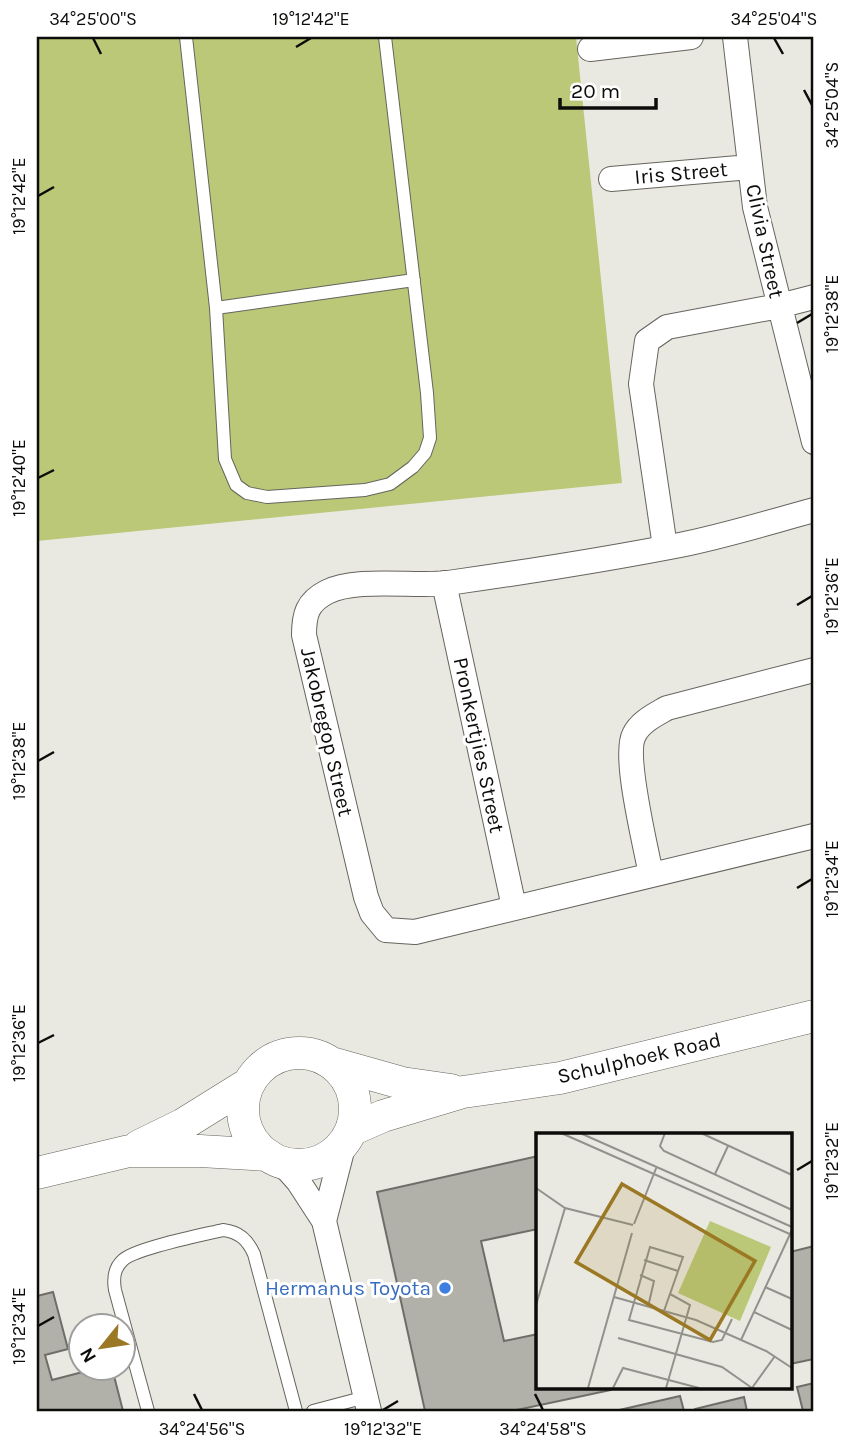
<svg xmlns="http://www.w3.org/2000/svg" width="851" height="1448" font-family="Karla,sans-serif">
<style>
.green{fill:#bac877}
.building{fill:#b1b0a9;stroke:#6f6d67;stroke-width:2}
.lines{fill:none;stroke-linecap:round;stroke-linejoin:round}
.service-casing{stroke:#65645e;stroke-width:14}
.minor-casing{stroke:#65645e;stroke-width:26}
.tertiary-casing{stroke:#65645e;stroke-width:33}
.service{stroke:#fff;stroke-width:12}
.minor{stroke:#fff;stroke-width:24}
.tertiary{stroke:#fff;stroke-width:32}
.ticks{fill:none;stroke:#0d0c0a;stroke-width:2.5}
.shop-dot{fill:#3f7fe0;stroke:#fff;stroke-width:2.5}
.labels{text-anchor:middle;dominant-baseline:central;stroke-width:6;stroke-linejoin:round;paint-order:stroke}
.street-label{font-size:21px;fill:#0d0c0a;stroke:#fff}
.shop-label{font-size:21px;fill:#366cbe;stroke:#fff;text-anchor:end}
.inset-road{fill:none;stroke:#92918b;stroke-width:2}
.view{fill:#9b7823;fill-opacity:0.15;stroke:#9b7823;stroke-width:3.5}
.inset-edge{fill:none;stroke:#0d0c0a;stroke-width:3.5}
.neatline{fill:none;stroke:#0d0c0a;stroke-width:2.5}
.ticks-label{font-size:18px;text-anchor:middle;fill:#0d0c0a}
</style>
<rect width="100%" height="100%" fill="#eae9e1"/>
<path class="green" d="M37,37H576L622,483L37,541Z"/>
<path class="building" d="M538,1156V1229L481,1241L504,1341L538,1334V1387H611V1390L512,1411H425L377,1192Z
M814,1246V1359L790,1364V1252Z
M53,1292L68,1349L45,1355L52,1380L98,1368H112L123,1411H37V1296Z
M814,1383V1411H803L797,1387Z
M680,1396L684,1411H615Z
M744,1397L747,1411H695V1409Z"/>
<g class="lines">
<g class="service-casing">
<path id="service" d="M186,37L216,308L225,459L236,485L247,493L267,497L365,490L390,484L413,467L425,453L430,438L427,393L385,37
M216,308L414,280
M148,1411L115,1290C113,1278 114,1268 123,1260C136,1248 202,1235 223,1230C239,1232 247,1239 254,1254L296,1411
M313,1411L366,1397"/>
</g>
<g class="minor-casing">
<path id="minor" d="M735,37L755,207L814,442
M590,49L691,37
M611,179L750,167
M814,510C770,522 725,536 680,545C603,560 526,572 448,583C415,587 356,577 327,592C307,602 304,615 304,635L366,897L372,913L386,930L415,932L814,836
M665,547L641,384L647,341L667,327L779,306L814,297
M444,583L514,907
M651,875C646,847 623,756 634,735C640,722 655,715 667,708L814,670
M281,1162L298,1181L324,1221L369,1411
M324,1221L344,1143"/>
</g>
<g class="tertiary-casing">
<path id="tertiary" d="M243 1109a56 56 0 1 1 112 0a56 56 0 1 1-112 0Z
M331,1063L402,1083L451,1090
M351,1130L383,1116L463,1092L560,1078L814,1016
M139,1146L182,1125L248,1084
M37,1173L129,1151H200L268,1155"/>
</g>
<use href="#service" class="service"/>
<use href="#minor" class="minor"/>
<use href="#tertiary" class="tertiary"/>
</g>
<path class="ticks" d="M93,38L101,54M774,38L783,54M296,47L311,38M804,90L812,105M38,196L54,187M797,323L812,314M38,478L54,470M797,605L812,596M38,761L54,752M797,888L812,879M38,1043L54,1035M797,1170L812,1161M38,1326L54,1317M194,1394L202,1410M535,1394L543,1410M383,1410L398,1401"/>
<circle class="shop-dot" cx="445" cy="1288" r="7"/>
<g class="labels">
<g class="street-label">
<text transform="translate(681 173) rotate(-5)">Iris Street</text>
<text transform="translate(765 241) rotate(78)">Clivia Street</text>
<text transform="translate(327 732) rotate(77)">Jakobregop Street</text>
<text transform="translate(479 745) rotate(78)">Pronkertjies Street</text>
<text transform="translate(639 1058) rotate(-13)">Schulphoek Road</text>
</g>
<g class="shop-label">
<text x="431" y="1288">Hermanus Toyota</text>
</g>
</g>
<g transform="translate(536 1133)">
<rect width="256" height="256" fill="#eae9e1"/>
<path d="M174,88L235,114L204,188L142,160Z" fill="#bac877"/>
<path class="inset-road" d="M25,0L256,102M44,0L256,94M129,0L124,13L128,18L256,77M165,0L256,42M179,41L192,13M0,55L29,75L97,92M98,91L121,33M108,127L142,138M104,142L118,148L112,174M229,154L256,166M78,164L160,187L230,218L256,235M0,172L29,75M128,178L147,124L114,114L93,187L177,209L186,207L196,186M218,179L256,197M82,205L186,234L216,255M205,207L256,97M52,255L96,100M77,255L87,235L163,255M130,255L154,172L134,161M216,255L239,223"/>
<path class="view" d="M86,51L219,128L174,207L40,129Z"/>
<rect width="256" height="256" class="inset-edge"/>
</g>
<rect width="851" height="1448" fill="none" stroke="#ffffff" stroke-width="77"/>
<g transform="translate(102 1347) rotate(240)"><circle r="33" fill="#ffffff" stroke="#9e9e9d" stroke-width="2"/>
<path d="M0-5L12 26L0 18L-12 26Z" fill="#9b7823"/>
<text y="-10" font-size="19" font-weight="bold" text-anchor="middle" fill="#0d0c0a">N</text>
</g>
<path d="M560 98v10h96v-10" fill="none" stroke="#0d0c0a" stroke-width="3.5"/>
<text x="571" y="98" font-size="21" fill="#0d0c0a" stroke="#ffffff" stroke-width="5" paint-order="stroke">20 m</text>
<rect x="38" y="38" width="774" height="1372" class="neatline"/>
<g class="ticks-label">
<text x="93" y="25">34°25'00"S</text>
<text x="311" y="25">19°12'42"E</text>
<text x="774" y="25">34°25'04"S</text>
<text transform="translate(832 105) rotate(-90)" y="6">34°25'04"S</text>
<text transform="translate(19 196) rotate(-90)" y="6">19°12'42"E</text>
<text transform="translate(832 314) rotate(-90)" y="6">19°12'38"E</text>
<text transform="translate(19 478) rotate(-90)" y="6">19°12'40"E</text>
<text transform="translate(832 596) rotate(-90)" y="6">19°12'36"E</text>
<text transform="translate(19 761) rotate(-90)" y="6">19°12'38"E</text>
<text transform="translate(832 879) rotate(-90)" y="6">19°12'34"E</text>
<text transform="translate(19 1043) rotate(-90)" y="6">19°12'36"E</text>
<text transform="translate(832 1161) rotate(-90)" y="6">19°12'32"E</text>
<text transform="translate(19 1326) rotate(-90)" y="6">19°12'34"E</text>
<text x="202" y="1435">34°24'56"S</text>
<text x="383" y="1435">19°12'32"E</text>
<text x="543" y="1435">34°24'58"S</text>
</g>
</svg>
